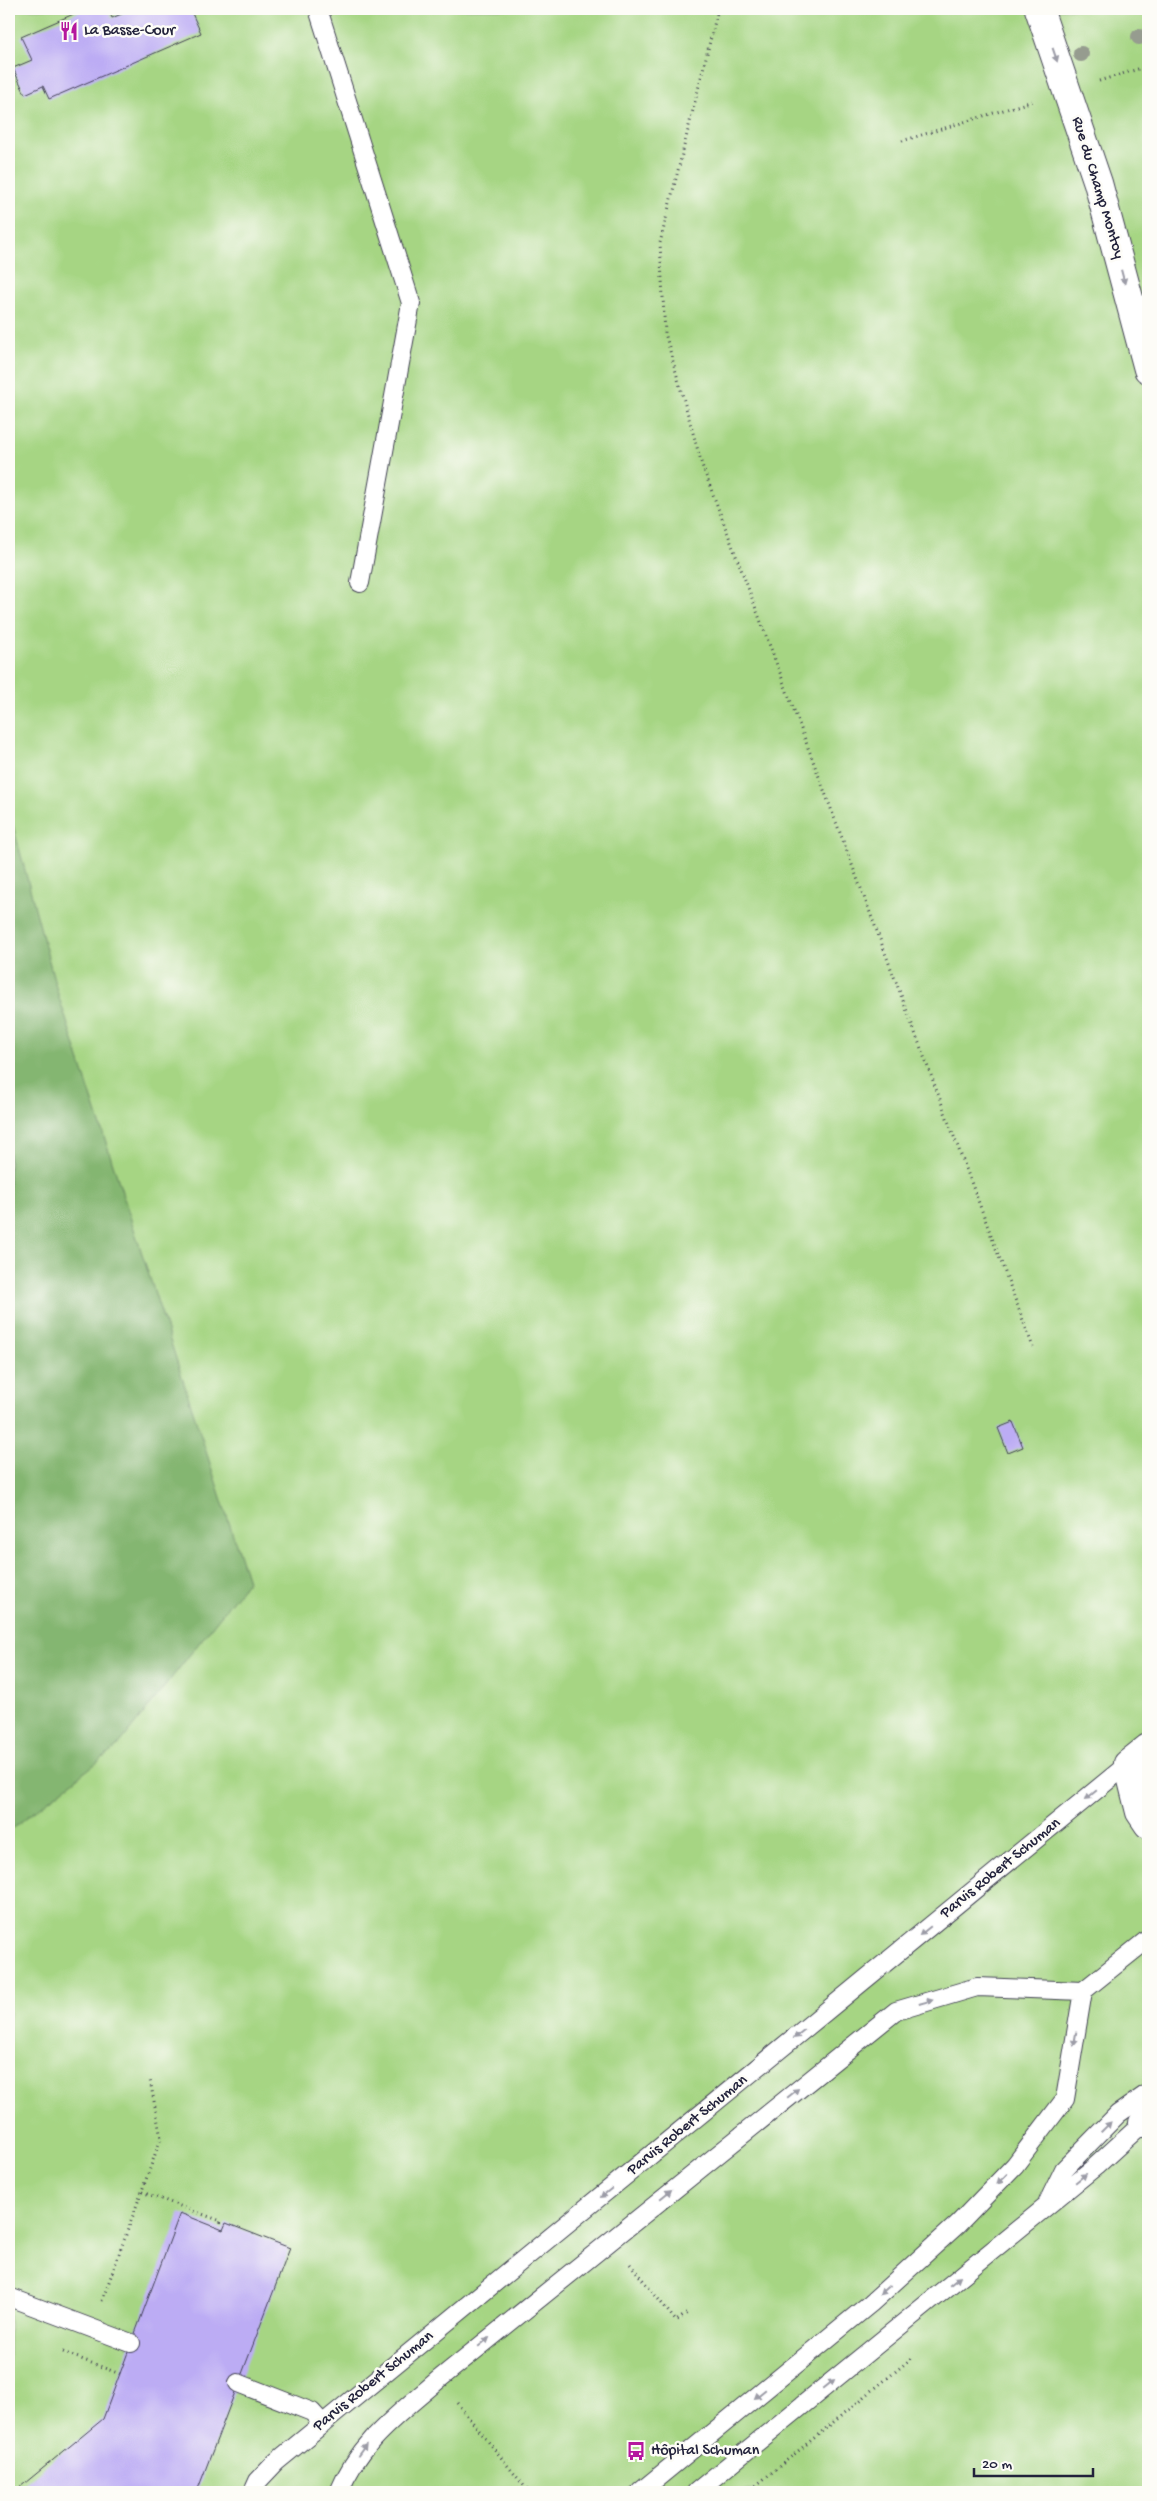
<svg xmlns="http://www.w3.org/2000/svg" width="1157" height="2501" font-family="'Gochi Hand',sans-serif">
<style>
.green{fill:#a6d583;stroke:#647c5f}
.forest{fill:#84b671;stroke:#536c56}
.building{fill:#bcacf4}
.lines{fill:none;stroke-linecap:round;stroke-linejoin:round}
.lane-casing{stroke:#414153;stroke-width:20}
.street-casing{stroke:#414153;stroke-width:30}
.path{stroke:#414153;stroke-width:3;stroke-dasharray:1 4;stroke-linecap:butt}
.lane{stroke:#fff;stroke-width:18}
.street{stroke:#fff;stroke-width:28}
.tree{fill:#969c8f}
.oneway{fill:#9c9ca7}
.labels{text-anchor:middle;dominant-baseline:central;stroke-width:5;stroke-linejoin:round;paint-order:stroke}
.poi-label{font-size:16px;fill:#22223b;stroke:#fdfcf7;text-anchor:start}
.street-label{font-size:16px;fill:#22223b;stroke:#fdfcf7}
</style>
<rect width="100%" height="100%" fill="#fdfcf7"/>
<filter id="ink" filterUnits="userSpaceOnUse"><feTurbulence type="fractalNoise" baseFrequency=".02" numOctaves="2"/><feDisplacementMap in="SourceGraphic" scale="10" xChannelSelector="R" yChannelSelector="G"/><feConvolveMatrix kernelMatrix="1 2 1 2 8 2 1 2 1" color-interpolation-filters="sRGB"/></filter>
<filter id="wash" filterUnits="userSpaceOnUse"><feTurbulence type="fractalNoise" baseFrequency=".0096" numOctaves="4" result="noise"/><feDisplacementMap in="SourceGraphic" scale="20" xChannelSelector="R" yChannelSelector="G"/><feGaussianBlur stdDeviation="1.12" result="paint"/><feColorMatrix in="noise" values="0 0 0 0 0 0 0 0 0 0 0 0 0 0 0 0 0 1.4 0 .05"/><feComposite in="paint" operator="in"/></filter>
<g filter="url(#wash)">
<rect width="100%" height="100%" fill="#f3eeda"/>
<path class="green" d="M23,9H1148V2492H9V14Z"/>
<path class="forest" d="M9,810L57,991L248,1581L117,1747L9,1831Z"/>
<g id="blocks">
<path class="building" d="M85,9H108L112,18L133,9H190L201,33L49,99L43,86L25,94L13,68L32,60L21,37Z
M1013,1422L1023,1447L1008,1453L998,1428Z
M180,2213L223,2230L226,2223L290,2248L198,2489L194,2492H14L103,2419Z"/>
</g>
</g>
<g filter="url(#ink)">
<use href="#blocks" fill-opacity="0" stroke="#414153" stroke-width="1"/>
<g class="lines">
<g class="lane-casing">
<path id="lane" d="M318,9L411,303L360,583
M1048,2202L1064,2169L1118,2114L1148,2093
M9,2297L131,2343
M238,2383L312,2412L323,2424
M253,2492L258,2481L276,2462L1128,1764
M339,2492C360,2441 397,2416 438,2380L896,2011L977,1987L1083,1991L1148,1939
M640,2492L871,2303L958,2224L1015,2165L1065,2099L1083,1991
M696,2492L1096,2166L1143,2123"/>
</g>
<g class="street-casing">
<path id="street" d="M1039,9L1098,183L1148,369
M1148,1748L1128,1764L1140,1812L1148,1824
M1143,2123L1148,2119"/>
</g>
<path class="path" d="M718,9L660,243L665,333L702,465L1033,1347
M1099,81L1148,66
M902,141L1033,101
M142,2192L221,2221L219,2226
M630,2264L676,2321L689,2312
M102,2301L161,2138L150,2080
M63,2352L120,2374
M457,2403L529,2492
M748,2492L912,2358"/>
<use href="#lane" class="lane"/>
<use href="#street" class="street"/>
</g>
<g class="tree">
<circle cx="1139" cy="37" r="8"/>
<circle cx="1081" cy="54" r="8"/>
</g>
<defs><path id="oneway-solid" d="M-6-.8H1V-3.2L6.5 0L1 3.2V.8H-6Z" transform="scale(1.25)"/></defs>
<g class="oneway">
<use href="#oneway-solid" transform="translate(1055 55) rotate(71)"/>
<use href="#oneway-solid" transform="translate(1123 277) rotate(75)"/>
<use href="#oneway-solid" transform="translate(1091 1795) rotate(141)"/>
<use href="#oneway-solid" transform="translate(925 1931) rotate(141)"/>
<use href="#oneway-solid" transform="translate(926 2002) rotate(-16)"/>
<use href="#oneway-solid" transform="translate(799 2034) rotate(141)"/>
<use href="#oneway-solid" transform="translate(1075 2039) rotate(100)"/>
<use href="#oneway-solid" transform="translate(793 2093) rotate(-39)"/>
<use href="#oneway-solid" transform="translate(1106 2127) rotate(-45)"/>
<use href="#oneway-solid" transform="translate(1081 2178) rotate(-39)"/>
<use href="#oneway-solid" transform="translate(1002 2179) rotate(134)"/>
<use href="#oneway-solid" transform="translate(606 2193) rotate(141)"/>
<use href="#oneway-solid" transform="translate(666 2194) rotate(-39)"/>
<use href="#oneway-solid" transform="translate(955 2281) rotate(-39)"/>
<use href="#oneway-solid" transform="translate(885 2290) rotate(138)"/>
<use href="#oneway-solid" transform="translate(484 2342) rotate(-39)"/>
<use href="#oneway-solid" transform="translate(829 2384) rotate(-39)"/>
<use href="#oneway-solid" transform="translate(760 2394) rotate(141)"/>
<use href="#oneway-solid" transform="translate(362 2450) rotate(-54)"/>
</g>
</g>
<defs>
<g id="restaurant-bare" transform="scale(1.5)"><path d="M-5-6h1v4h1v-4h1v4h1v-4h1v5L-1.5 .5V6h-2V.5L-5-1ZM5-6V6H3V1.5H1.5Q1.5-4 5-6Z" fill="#b5179e" stroke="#fdfcf7" stroke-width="2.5" paint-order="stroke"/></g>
<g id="bus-bare" transform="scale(1.5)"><path d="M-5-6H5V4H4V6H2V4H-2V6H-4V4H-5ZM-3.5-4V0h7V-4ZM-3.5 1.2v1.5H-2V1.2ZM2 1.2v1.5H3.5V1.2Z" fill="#b5179e" stroke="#fdfcf7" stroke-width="2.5" paint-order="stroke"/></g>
</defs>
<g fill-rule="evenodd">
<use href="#restaurant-bare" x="69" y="31"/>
<use href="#bus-bare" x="636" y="2451"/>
</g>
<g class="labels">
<g class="poi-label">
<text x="84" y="31">La Basse-Cour</text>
<text x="651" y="2451">Hôpital Schuman</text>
</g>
<g class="street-label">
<text transform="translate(1097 188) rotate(73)">Rue du Champ Montoy</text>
<text transform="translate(1001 1869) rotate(-39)">Parvis Robert Schuman</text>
<text transform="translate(688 2126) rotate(-39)">Parvis Robert Schuman</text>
<text transform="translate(374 2382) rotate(-39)">Parvis Robert Schuman</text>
</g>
</g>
<rect width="1157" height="2501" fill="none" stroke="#fdfcf7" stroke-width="30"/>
<path d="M974 2468v8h119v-8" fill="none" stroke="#22223b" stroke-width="2.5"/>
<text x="982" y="2468" font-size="15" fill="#22223b" stroke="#fdfcf7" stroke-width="4" paint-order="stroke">20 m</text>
</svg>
